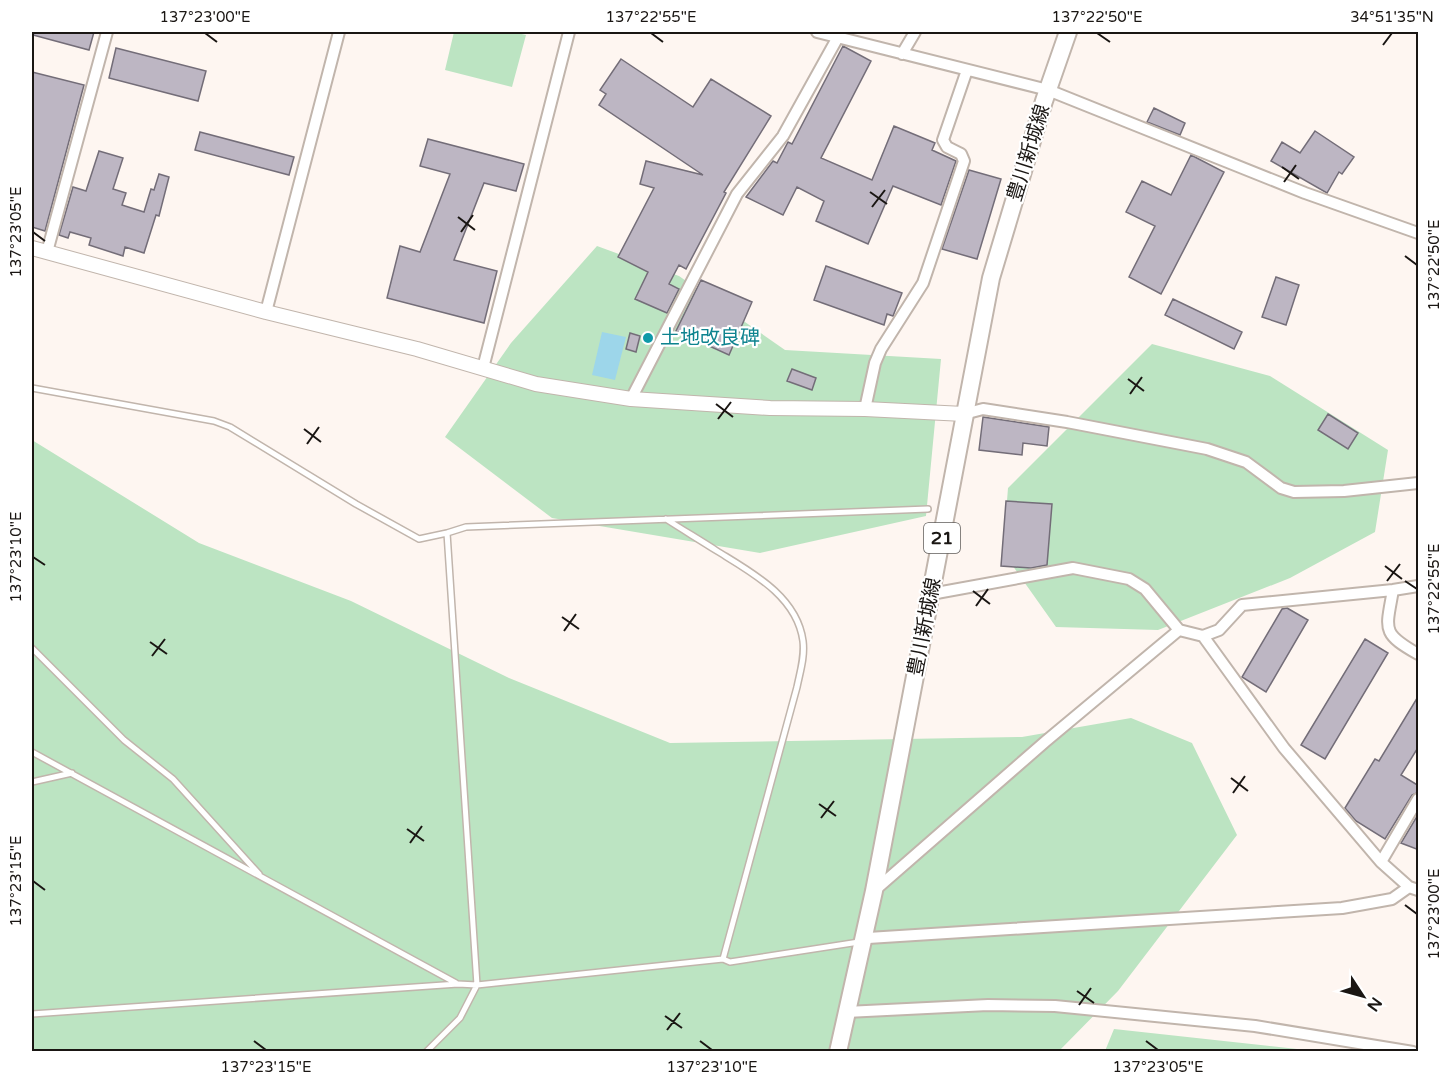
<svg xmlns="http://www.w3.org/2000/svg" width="1450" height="1083" font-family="'Varela Round','Noto Sans JP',sans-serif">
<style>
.green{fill:#bce4c2}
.water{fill:#9dd6ea}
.building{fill:#bdb6c3;stroke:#736d78;stroke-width:1.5}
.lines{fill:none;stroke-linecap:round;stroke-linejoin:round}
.service-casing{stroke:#c1b5ac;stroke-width:8}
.minor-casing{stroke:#c1b5ac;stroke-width:14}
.tertiary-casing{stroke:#c1b5ac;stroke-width:16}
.primary-casing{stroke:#c1b5ac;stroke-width:20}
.service{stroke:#fff;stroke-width:5}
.minor{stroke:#fff;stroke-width:10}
.tertiary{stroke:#fff;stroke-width:14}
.primary{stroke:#fff;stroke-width:16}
.ticks{fill:none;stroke:#1a1613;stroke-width:2}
.culture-dot{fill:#0f9aa8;stroke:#fff;stroke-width:2}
.labels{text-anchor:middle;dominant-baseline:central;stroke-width:4.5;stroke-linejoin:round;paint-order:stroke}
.shield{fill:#fff;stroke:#5f5c5a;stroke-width:1.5}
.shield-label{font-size:18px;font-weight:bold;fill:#1a1613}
.street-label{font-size:20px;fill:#1a1613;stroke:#fff}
.culture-label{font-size:20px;fill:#0d838f;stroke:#fff;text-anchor:start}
.neatline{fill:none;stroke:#1a1613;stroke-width:2}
.ticks-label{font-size:15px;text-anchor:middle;fill:#1a1613}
</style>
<rect width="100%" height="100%" fill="#fef6f1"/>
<path class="green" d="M454,32H513L526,35L512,87L445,70Z
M597,246L679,276L785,350L941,359L926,516L760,553L552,518L445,437L511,343Z
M1152,344L1270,376L1388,450L1375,532L1290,578L1158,630L1056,627L1003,552L1008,488Z
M32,440L199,543L351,601L509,678L670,743L1022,737L1131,718L1192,743L1237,835L1118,991L1059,1051H32Z
M1114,1029L1315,1051H1105Z"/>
<path class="water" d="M602,332L626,337L615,380L592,375Z"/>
<path class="building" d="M34,32H94L89,50L33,35Z
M843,46L871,61L821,158L872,180L894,126L935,143L932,150L956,161L941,205L893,186L868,244L816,221L824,201L797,187L783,215L746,197L773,161L777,163L788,142L792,144Z
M116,48L206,71L198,101L109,78Z
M621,59L693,107L711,79L771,116L724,192L726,193L686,269L679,265L669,284L679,289L667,313L635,299L648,272L618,257L654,188L640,184L646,161L703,175L599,105L606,94L600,90Z
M32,72L84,85L45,231L32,227Z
M1154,108L1185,123L1180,135L1147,122Z
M1315,131L1354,157L1342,174L1339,172L1327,193L1271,161L1282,142L1300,153Z
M200,132L294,157L289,175L195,150Z
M428,139L524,164L516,191L484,183L454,260L497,271L484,323L387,298L400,246L420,252L450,174L420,166Z
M99,151L123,158L113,189L126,193L122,205L144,212L151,189L154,190L159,174L169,177L159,216L156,215L144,253L125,247L123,256L89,245L91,238L70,232L68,238L59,235L73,187L86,191Z
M1191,155L1224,172L1161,294L1129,277L1155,226L1126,212L1142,181L1171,195Z
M969,170L1001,179L977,259L942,249Z
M826,266L902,293L893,316L887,314L884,325L814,300Z
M1276,277L1299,285L1286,325L1262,317Z
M701,280L752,302L729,355L676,331Z
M1173,299L1242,332L1234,349L1165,315Z
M630,333L640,336L636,352L626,349Z
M792,369L816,378L812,390L787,381Z
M1328,414L1358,433L1348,449L1318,430Z
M983,417L1049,427L1047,446L1023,443L1022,455L979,450Z
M1006,501L1052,504L1047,565L1031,568L1001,566Z
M1287,608L1308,620L1266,692L1242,677L1282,609Z
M1365,639L1388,653L1325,759L1301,745Z
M1419,695V746L1401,775L1419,786V792L1412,795L1385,839L1356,821L1345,808L1375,759L1379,761Z
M1419,813V850L1401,843Z"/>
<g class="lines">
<g class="service-casing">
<path id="service" d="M32,388L214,421L230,427L356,504L419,539L447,533L466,527L928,509
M666,519C683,530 700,540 717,551C751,572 797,596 803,641C805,657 800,672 797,687L723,959
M32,648L124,740L173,779L259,874
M32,752L456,983
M32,782L72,773
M32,1014L458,984L477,985L723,959L730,962L859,942
M426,1052L460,1018L477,985L447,533"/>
</g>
<g class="minor-casing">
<path id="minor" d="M817,32L1048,90L1305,193L1418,233
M902,54L915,32
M47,252L107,32
M266,312L339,32
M483,368L569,32
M631,399L737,194L783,136L838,37
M865,409L875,363L881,349L923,283L964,161L961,154L947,147L943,140L967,70
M964,414L983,409L1067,422L1207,449L1246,462L1281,488L1294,492L1344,491L1418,483
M1393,590C1386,630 1381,633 1418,654
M931,594L1073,568L1129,579L1145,589L1179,630L1203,636L1219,630L1242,605L1393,590L1418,586
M1203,636L1284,748L1381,862L1409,887L1418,890
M1381,862L1418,799
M874,891L1046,741L1179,630
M864,941L868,938L1342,908L1392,899L1409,887
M846,1012L988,1005L1055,1006L1255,1026L1413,1052"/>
</g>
<g class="tertiary-casing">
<path id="tertiary" d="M32,248L266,312L417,349L536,384L631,399L770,408L865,409L964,414"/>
</g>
<g class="primary-casing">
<path id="primary" d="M838,1052L874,891L991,278L1044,101L1068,32"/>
</g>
<use href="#service" class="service"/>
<use href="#minor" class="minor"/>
<use href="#tertiary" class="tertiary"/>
<use href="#primary" class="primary"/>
</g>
<path class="ticks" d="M205,33L217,42M651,33L663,42M1097,33L1110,42M1383,45L1392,33M1282,167L1299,179M1284,182L1296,165M870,192L887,204M872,207L885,190M458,217L475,230M33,232L45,241M461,232L473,215M1405,256L1417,265M1128,379L1144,391M1130,394L1142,377M716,404L733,417M718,419L731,402M304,429L321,442M307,444L319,427M33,557L45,565M1385,566L1402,579M1387,581L1400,564M1405,581L1417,589M973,591L990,604M976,606L988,589M562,617L579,629M564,631L576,614M150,642L167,654M152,656L165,639M1231,778L1248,791M1233,793L1245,776M819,804L836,816M821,818L834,801M407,829L424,841M410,843L422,826M33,881L45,890M1405,905L1417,914M1077,991L1094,1003M1079,1005L1091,988M665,1016L682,1028M667,1030L680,1013M254,1041L266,1050M700,1041L712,1050M1146,1041L1158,1050"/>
<circle class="culture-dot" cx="648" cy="338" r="6"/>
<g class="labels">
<rect class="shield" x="924" y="523" width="36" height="30" rx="4.5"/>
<g class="shield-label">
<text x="942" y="538">21</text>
</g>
<g class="street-label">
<text transform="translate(1029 153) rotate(-73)">豊川新城線</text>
<text transform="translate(925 627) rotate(-79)">豊川新城線</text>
</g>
<g class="culture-label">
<text x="660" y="338">土地改良碑</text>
</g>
</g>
<rect width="1450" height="1083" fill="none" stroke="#ffffff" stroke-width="66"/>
<g transform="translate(1363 996) rotate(126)" stroke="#ffffff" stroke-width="4.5" paint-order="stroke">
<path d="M0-4.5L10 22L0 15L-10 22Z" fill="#1a1613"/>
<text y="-9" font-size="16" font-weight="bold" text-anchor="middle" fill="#1a1613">N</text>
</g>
<rect x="33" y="33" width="1384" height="1017" class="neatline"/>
<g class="ticks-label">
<text x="205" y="22">137°23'00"E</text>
<text x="651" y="22">137°22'55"E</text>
<text x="1097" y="22">137°22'50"E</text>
<text x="1392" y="22">34°51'35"N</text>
<text transform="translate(16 232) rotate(-90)" y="5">137°23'05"E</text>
<text transform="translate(1434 265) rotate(-90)" y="5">137°22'50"E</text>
<text transform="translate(16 557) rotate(-90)" y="5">137°23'10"E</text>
<text transform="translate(1434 589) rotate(-90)" y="5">137°22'55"E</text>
<text transform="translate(16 881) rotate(-90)" y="5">137°23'15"E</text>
<text transform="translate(1434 914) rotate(-90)" y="5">137°23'00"E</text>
<text x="266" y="1072">137°23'15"E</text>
<text x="712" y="1072">137°23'10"E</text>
<text x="1158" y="1072">137°23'05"E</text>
</g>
</svg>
